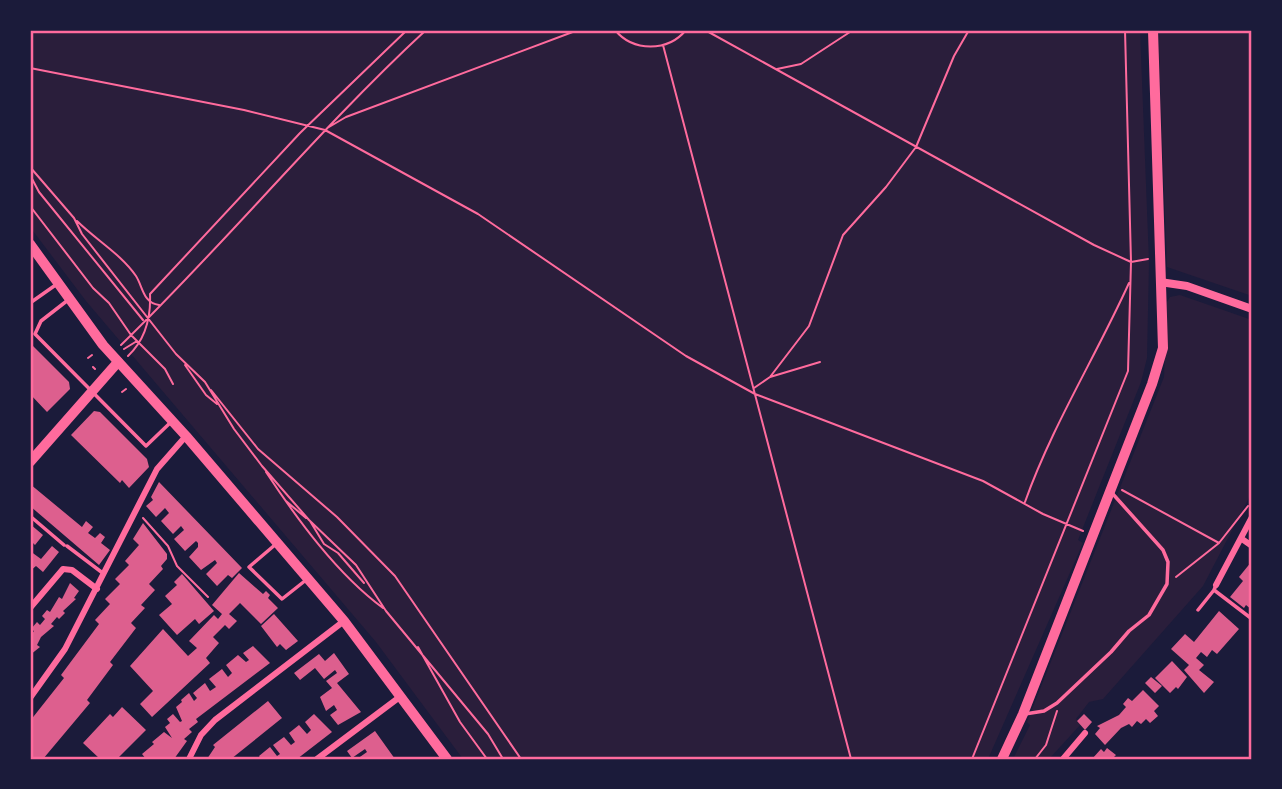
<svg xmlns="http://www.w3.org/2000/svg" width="1282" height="789" font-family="Cabin,sans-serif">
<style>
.green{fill:#2a1e3b}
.building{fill:#dd5f8e}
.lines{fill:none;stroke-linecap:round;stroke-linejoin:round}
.path{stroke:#ff6b9d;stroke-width:2}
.service{stroke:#ff6b9d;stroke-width:3.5}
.minor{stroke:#ff6b9d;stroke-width:6}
.tertiary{stroke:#ff6b9d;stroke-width:8}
.primary{stroke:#ff6b9d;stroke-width:10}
.trunk{stroke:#ff6b9d;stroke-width:10}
.neatline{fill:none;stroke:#ff6b9d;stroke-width:2.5}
</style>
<rect width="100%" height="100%" fill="#1b1b3a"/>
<path class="green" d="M30,30H1140L1149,262L1147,358L1141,382L1078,540L1083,543L988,759H463L376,642L86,301L30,227Z
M1158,30H1252V296L1167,267Z
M1180,295L1252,320V492L1203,586L1103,699L1089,702L1076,719L1081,724L1049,759H1013L1030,725L1027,722L1164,377L1167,302L1170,297Z"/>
<path class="building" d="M30,343L69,382L70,389L47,412L30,394Z
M94,411L100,412L147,459L149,467L129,488L122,480L120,483L71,435Z
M159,482L242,568L232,578L228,575L217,586L206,574L217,563L215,560L201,570L189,557L198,547V543L196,541L185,551L174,539L184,530L181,526L173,534L161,521L169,513L165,508L156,517L146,506L153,500L151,497Z
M30,484L82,527L86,521L93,527L88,533L95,538L100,533L105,537L101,543L110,550L99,565L30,506Z
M143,523L167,554V559L161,566L163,569L149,584L155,590L141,605L145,608L131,623L136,628L110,662L113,665L87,700L90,703L43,759H30V721L64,678L61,675L99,624L95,620L110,604L105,599L120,584L115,579L129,565L125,561L139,545L133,539Z
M30,524L43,535L35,545L30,540Z
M52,546L59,552L43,572L36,566L30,571V551L41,559Z
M1252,561V610L1246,605L1244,608L1230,597L1243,581L1239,577Z
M239,573L263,594L266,591L270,595L268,598L278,608L261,624L240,603L229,614L237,621L229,629L225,625L213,637L219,643L206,658L210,663L152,717L140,704L153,691L130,666L163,629L188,656L197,648L189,641L214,615L218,619L222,614L212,605Z
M182,574L214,611L199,624L195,619L177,635L159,615L172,604L165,596L177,585L174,582Z
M70,583L79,591L74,598L76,599L63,611L65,613L59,619L57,617L51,624L54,626L41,637L37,645L40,647L30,655V637L34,631L31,629L37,622L40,625L45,619L42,616L47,610L50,612L59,597L62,599Z
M1219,611L1239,629L1217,654L1212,650L1207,657L1201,652L1196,658L1204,665L1199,670L1214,682L1204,693L1184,670L1189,665L1171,649L1185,634L1194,642Z
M274,614L298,641L286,650L280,644L277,647L261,626Z
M253,646L270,663L196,719L198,722L189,729L192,732L184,739L187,741L174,759H146L142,754L154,744L152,742L164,732L172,738L165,727L170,723L167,719L173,714L180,722L182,721L176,707L182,702L181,700L189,693L194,701L197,698L193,693L205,683L210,691L216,687L209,679L222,669L228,677L232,673L226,665L238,655L246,662L249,660L243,653Z
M334,653L349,674L337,683L361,712L338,725L330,715L337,710L334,705L326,711L320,697L332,688L326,681L337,673L335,670L324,679L315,668L300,680L294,673L319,654L325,661Z
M1172,661L1187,677L1178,689L1176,687L1170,693L1155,678Z
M1151,677L1162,686L1155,693L1145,683Z
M1143,690L1159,706L1154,711L1158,716L1150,723L1146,719L1141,724L1137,721L1132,727L1129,724L1121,728L1105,745L1095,734L1100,728L1097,726L1119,715L1126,707L1123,704L1128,698L1132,701Z
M268,701L282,718L231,759H207L215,747L213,745Z
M122,707L146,730L117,759H100L83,743L110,714L113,717Z
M314,714L332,732L297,759H261L259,756L270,747L277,756L280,754L273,745L284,737L291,745L295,742L289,733L299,725L307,734L311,730L305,722Z
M1084,714L1092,722L1085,730L1077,721Z
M375,731L395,759H357L367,752L365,749L352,758L347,751Z
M1107,748L1116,755L1112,759H1092L1101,749L1104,752Z"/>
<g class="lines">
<path class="path" d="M615,30C633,52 668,52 686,30
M705,30L1094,245L1131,262L1148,259
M663,45L851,759
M30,68L244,110L325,130L478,214L686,356L755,394L983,481L1043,514L1083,531
M777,69L801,64L853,30
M329,127L346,117L578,30
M30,167L74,218L82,234L176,354L205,382L234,429L262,466L309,520L356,565L386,611L488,734L503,759
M30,175L39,192L143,320
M30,206L93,288L109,303L131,335L165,369L173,384
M77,221C96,240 121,254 136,276C143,287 143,303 159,305
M121,345C226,243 319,129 426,30
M124,349L137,341
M128,356C145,340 151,317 150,294L300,133L407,30
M88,358L92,355
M185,365L206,395L217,404
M93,367L95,369
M770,377L809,326L843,235L886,187L916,147L954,56L969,30
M754,388L770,377L820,362
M211,390L258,449L337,517L395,576L521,759
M122,392L126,389
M266,472C297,519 337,574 383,608
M1122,490L1219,543
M286,501L306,518
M1025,502C1052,426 1096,356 1129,283
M143,518L168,546L177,566L208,597
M310,521L324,544L338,553
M338,553L364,583
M1176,577L1219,543L1248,506
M418,647L460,722L487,759
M972,759L1128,371L1131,262L1125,30
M1035,759L1046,745L1057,711"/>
<path class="service" d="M68,300L41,321L35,334L146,446L171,422
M30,303L57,284
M30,516L64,545
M276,544L249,567L282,599L306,580
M67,546L104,574
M1216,585L1214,590L1252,619
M1198,610L1214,590
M1025,714L1044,711L1057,703L1111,652L1129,631L1149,615L1167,584L1168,562L1163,550L1112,493"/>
<path class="minor" d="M1242,539L1252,546
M1216,585L1252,517
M30,608L63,569L72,570L97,589
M30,698L65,649L157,469L186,436
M189,759L201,735L215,720L344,621
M317,759L401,696
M1063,759L1085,733"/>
<path class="tertiary" d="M1160,282L1187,286L1252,309"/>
<path class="primary" d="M30,462L118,362"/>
<path class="trunk" d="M30,244L103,345L186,436L344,621L447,759
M1002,759L1023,714L1152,384L1163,348L1153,30"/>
</g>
<rect width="1282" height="789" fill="none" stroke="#1b1b3a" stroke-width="63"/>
<rect x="32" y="32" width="1218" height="726" class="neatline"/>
</svg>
